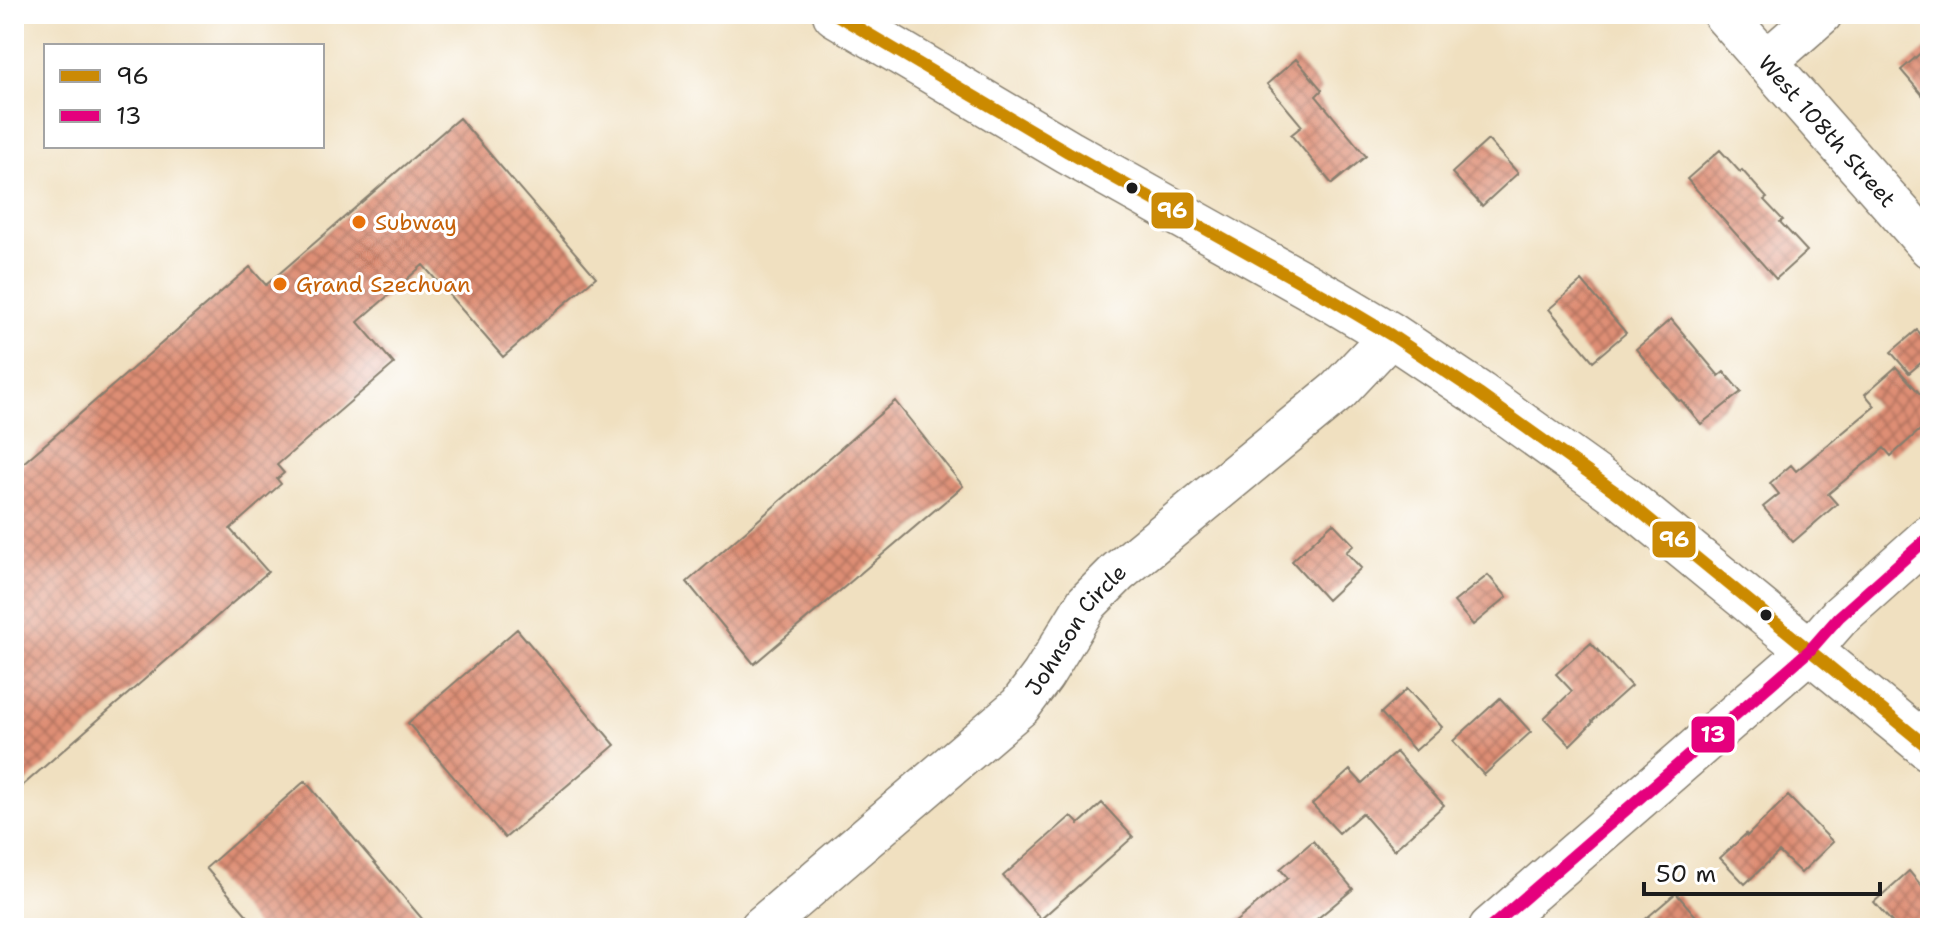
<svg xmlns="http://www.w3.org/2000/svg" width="1944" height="942" font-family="'Shantell Sans',sans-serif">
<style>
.building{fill:url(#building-cross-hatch)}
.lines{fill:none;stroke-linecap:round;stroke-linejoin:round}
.minor-casing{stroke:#867e6e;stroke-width:45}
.major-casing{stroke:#867e6e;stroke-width:47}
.minor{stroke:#fff;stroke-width:42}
.major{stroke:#fff;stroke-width:44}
.bus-1-casing{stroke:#fff;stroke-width:18}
.bus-2-casing{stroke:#fff;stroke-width:18}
.bus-1{stroke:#cb8a06;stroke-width:12}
.bus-2{stroke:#e5007d;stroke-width:12}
.bus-dot{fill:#1c1c1c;stroke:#fff;stroke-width:3}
.food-dot{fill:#e8710a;stroke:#fff;stroke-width:3}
.labels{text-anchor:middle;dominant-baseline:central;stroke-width:6;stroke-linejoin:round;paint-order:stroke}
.street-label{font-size:22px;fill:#1c1c1c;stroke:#fff}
.food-label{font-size:22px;fill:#c56008;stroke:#fff;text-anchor:start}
.line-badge{stroke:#fff;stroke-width:3}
.badge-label{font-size:22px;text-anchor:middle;font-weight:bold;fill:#fff}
</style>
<defs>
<pattern id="building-cross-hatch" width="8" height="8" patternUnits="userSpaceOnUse" patternTransform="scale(2)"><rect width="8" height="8" fill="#de8e75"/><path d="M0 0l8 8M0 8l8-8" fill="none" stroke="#b3735f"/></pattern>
</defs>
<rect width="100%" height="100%" fill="#fff"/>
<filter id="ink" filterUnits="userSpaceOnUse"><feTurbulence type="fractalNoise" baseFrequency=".0125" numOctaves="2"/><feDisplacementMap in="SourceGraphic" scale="16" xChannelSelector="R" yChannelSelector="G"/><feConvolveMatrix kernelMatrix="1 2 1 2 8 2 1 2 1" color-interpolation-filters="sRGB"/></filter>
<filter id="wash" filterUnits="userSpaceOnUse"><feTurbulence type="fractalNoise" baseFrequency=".006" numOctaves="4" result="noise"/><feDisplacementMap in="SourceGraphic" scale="32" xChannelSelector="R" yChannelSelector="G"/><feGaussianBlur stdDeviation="1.8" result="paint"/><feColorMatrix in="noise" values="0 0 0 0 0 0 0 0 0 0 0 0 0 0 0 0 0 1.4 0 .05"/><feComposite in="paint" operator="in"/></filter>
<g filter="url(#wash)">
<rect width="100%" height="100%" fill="#f0e0c0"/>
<g id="blocks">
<path class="building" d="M1930,45V104L1901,70Z
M1296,59L1322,90L1316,96L1366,156L1332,184L1291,135L1302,126L1267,84Z
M459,118L596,277L503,357L423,265L358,322L394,364L277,465L284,473L277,479L281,484L230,529L268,572L14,793V471L250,267L266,285Z
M1488,140L1518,173L1482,206L1452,173Z
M1720,150L1740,172L1742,170L1767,198L1764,200L1783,220L1780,222L1807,251L1776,279L1687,179Z
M1582,281L1626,333L1593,361L1549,309Z
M1671,319L1719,376L1724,372L1741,392L1701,424L1681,400L1679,401L1636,349Z
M1917,330L1930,345V355L1909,373L1891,352Z
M1896,367L1930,405V421L1891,456L1884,448L1828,494L1837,504L1793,542L1763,507L1779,494L1770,483L1791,465L1796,471L1875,406L1865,394Z
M895,401L963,486L754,664L687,582Z
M1333,523L1354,545L1346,552L1361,568L1327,600L1292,561Z
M1488,575L1507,597L1473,625L1454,602Z
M517,629L615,745L505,838L408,723Z
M1591,643L1631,686L1592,721L1593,722L1570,745L1544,718L1572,691L1556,674Z
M1407,689L1442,727L1415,751L1381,713Z
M1500,698L1531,732L1484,775L1453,741Z
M1396,752L1444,805L1394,850L1362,813L1339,833L1312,804L1350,770L1362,783Z
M305,781L430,928H258L206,868Z
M1788,796L1833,842L1801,873L1779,852L1745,884L1720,858L1746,834L1747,836Z
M1102,803L1133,837L1041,919L1003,876L1071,816L1079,824Z
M1313,841L1353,889L1306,928H1228L1288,878L1280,869Z
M1909,871L1930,896V928H1897L1874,902Z
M1676,893L1706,928H1635Z"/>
</g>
</g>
<g filter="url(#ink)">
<use href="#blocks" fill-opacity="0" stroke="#867e6e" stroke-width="2"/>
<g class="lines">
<g class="minor-casing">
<g id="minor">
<path id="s1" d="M1724,14L1930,247"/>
<path d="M1766,62L1821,14"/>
<path id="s2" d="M761,928L1020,706L1043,675L1087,603L1118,572L1338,391L1391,335"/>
<path d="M1490,928L1810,650L1839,617L1930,536"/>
</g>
</g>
<g class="major-casing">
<path id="major" d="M835,14L1068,152L1334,301L1391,335L1479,394L1620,495L1930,749"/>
</g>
<use href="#minor" class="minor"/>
<use href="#major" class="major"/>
<g class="bus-1-casing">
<path id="bus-1" d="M835,14L1068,152L1334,301L1391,335L1479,394L1620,495L1930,749"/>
</g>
<g class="bus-2-casing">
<path id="bus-2" d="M1490,928L1810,650L1839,617L1930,536"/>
</g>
<use href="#bus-1" class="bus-1"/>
<use href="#bus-2" class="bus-2"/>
</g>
</g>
<g class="bus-dot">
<circle cx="1132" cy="188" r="7"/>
<circle cx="1766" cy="615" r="7"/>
</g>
<g class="food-dot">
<circle cx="359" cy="222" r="8"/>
<circle cx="280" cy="284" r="8"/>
</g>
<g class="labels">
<g class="street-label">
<text stroke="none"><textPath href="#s1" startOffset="156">West 108th Street</textPath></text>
<text stroke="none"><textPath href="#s2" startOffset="436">Johnson Circle</textPath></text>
</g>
<g class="food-label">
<text x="375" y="222">Subway</text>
<text x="296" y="284">Grand Szechuan</text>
</g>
</g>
<g class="line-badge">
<rect x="1150" y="191" width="45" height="39" rx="8" fill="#cb8a06"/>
<rect x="1651" y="520" width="46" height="39" rx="8" fill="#cb8a06"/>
<rect x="1690" y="715" width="46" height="39" rx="8" fill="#e5007d"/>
</g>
<g class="badge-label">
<text x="1172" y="218">96</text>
<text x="1674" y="547">96</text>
<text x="1713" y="742">13</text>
</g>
<rect width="1944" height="942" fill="none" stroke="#fff" stroke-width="48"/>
<rect x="44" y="44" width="280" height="104" fill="#ffffff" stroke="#a4a4a4" stroke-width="2"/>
<rect x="60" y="70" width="40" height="12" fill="#cb8a06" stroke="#a4a4a4" stroke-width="2"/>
<text x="116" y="84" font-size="24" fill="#1c1c1c">96</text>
<rect x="60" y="110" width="40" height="12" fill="#e5007d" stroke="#a4a4a4" stroke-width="2"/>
<text x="116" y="124" font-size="24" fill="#1c1c1c">13</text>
<path d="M1644 882v12h236v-12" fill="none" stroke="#1c1c1c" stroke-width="4"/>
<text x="1656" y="882" font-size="24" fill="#1c1c1c" stroke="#ffffff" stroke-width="6" paint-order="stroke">50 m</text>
</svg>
